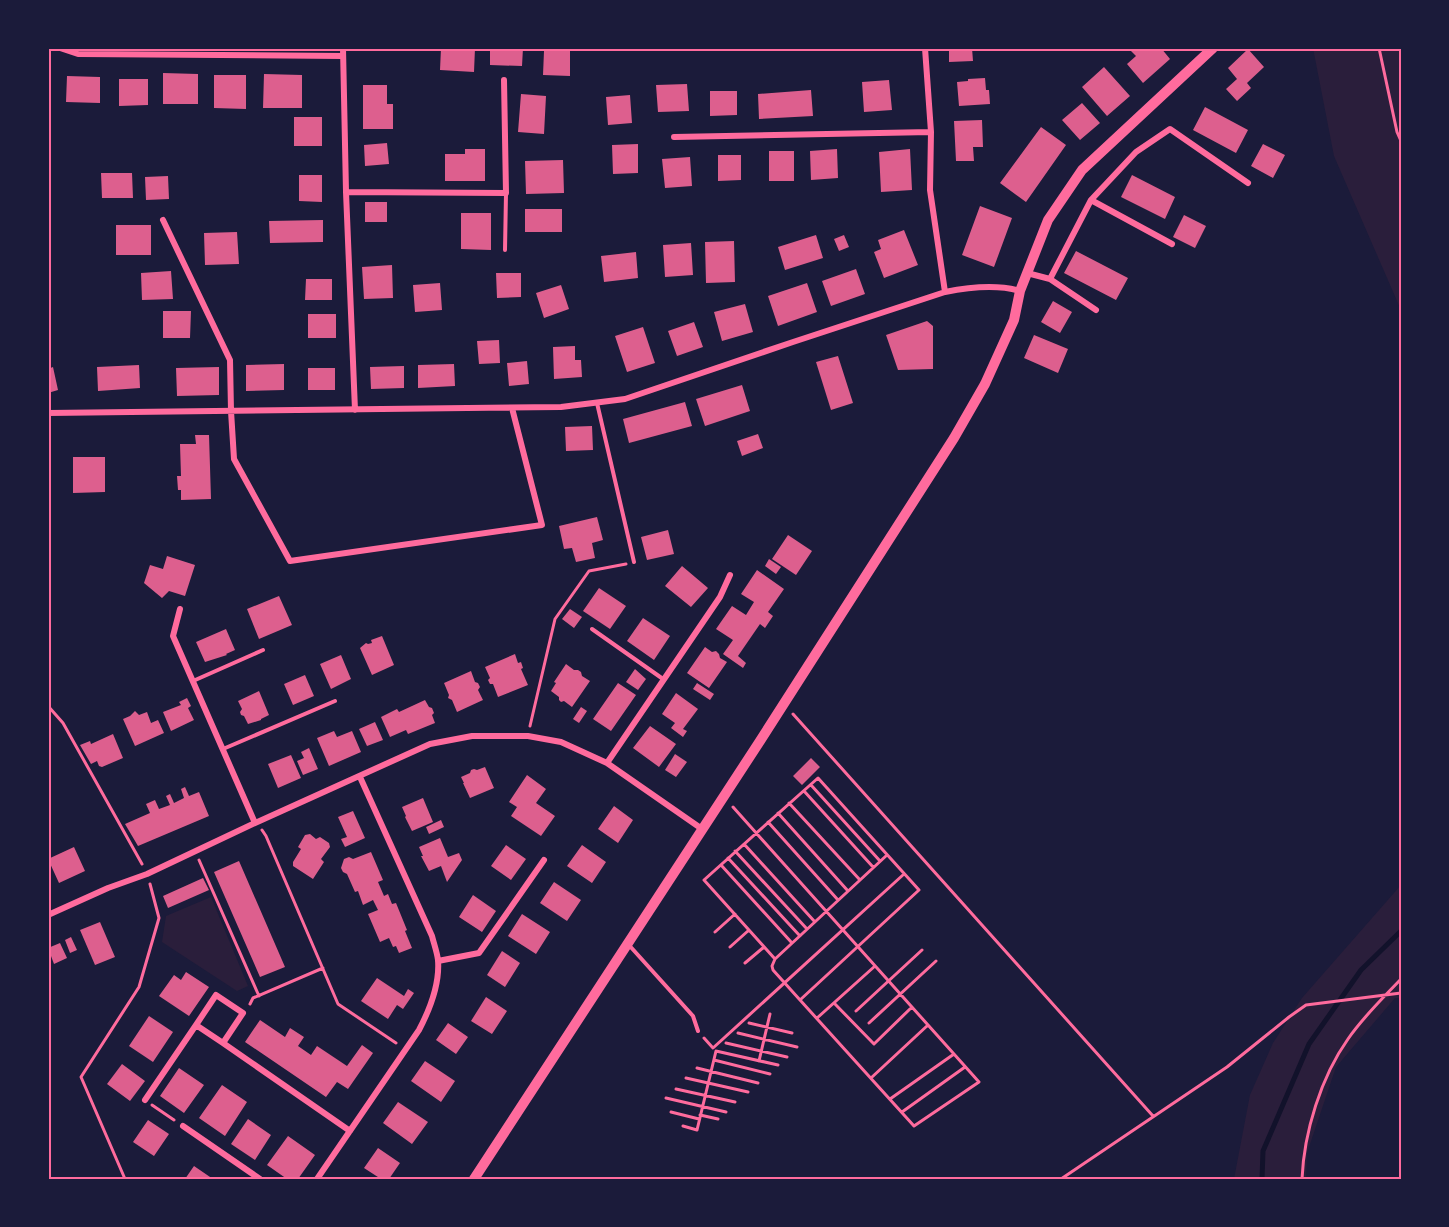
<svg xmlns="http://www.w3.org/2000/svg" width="1449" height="1227" font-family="'Work Sans',sans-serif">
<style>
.green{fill:#2a1e3b}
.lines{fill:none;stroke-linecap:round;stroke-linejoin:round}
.stream{stroke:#12122b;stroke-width:5}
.building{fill:#dd5f8e}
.path{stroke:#ff6b9d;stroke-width:3}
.service{stroke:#ff6b9d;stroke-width:4}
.minor{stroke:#ff6b9d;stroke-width:6}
.tertiary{stroke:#ff6b9d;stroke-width:10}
.neatline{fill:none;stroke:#ff6b9d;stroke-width:2}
</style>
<rect width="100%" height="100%" fill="#1b1b3a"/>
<path class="green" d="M1313,48H1399L1401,56V310L1334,156Z
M1401,885V998H1395L1336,1067L1307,1153L1306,1179H1234L1250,1095L1273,1043L1302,998Z
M211,897L248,986L237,991L162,942L166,916Z"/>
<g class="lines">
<path class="stream" d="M1262,1179L1263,1151L1309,1044L1361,970L1401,931"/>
</g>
<path class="building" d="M441,48H475L474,72L440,70Z
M490,48H523L522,66L490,65Z
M949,48H972L973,61L949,62Z
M1128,48H1161L1170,59L1143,83L1127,64L1136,56Z
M1248,49L1264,67L1247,83L1251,88L1237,101L1226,89L1237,79L1228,68Z
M544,51H570V76L543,75Z
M1104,67L1130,96L1107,116L1082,87Z
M163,73L198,74V104H163Z
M264,74L302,75V108H263Z
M214,75H246V109L214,108Z
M67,76L100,77V103L66,102Z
M985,78L986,90H989L990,104L959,106L957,82L968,81V79Z
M119,79H148V105L119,106Z
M889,80L892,110L864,112L862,82Z
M687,84L689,111L658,112L656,85Z
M363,85H387V104H393V129H363Z
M811,90L813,116L759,119L758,94Z
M710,91H737V115L710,116Z
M521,94L546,96L544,134L518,132Z
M630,95L632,123L608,125L606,97Z
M1082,103L1100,123L1080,140L1062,120Z
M1205,107L1248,130L1236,153L1193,130Z
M294,117H322V146H294Z
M982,120L983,147H973L974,161H956L954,121Z
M1041,127L1066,145L1026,202L1000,183Z
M387,143L389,164L365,166L364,145Z
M638,144V173L613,174L612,145Z
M1263,144L1285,155L1273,178L1251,166Z
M465,149H485V181H445V154H465Z
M837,149L838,178L811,180L810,151Z
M910,149L912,190L881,192L879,152Z
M769,151H794V181H769Z
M718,155H741V180L718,181Z
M690,157L692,186L665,188L662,159Z
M563,160L564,193L526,194L525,161Z
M101,173H132L133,198H102Z
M299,175H322V202L299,201Z
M1132,175L1175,197L1165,219L1121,197Z
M168,176L169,199L146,200L145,177Z
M365,202H387V222H365Z
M980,206L1012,218L994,267L962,255Z
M525,209H562V232H525Z
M461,213H491V250L461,249Z
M1184,215L1206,226L1195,248L1173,237Z
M323,220V242L270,243L269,221Z
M116,225H151V255H116Z
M904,230L918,265L884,278L874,252L881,249L878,240Z
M237,232L239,264L205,265L204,233Z
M816,235L823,258L785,270L778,247Z
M844,235L849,247L839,251L834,239Z
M734,241L735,282L706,283L705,242Z
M691,243L693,275L665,277L663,245Z
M1076,251L1128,278L1116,300L1064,273Z
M636,252L638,278L604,282L601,256Z
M392,265L393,298L364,299L362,267Z
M856,269L865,294L831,306L822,281Z
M171,271L173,299L142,300L141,273Z
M496,273H521V297L497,298Z
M306,279H332V300H305Z
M440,283L442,310L415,312L413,285Z
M807,283L817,312L778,326L768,296Z
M561,285L569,309L544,318L536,293Z
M1053,301L1072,312L1060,333L1041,322Z
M745,304L753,332L722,341L714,312Z
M163,311H191L190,338H163Z
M308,314H336V338H308Z
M927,321L933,326V369L898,370L886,335Z
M694,322L703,347L677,356L668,331Z
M643,327L655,363L627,372L615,336Z
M1034,335L1068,349L1058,373L1024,358Z
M499,340L500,363L479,364L477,341Z
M575,346V360H581L582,377L554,379L553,347Z
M838,356L853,403L831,410L816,362Z
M527,361L529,384L509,386L507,363Z
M284,364V390L246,391V365Z
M454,364L455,386L418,388V365Z
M139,365L140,388L98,391L97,367Z
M404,366V388L371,389L370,367Z
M53,367L58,390L48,393V369Z
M219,367V395L177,396L176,368Z
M308,368H335V390H308Z
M742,385L750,411L705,426L696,399Z
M685,402L692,426L629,443L623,419Z
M592,426L593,450L566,451L565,427Z
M758,434L763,448L742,456L737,441Z
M195,435H209L211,499L181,500V490H178L177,476H181L180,444H196Z
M73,457H105V492L73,493Z
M597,517L603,540L592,543L595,558L576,562L572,548L564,549L559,526Z
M668,530L674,554L647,560L641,537Z
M788,535L812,551L796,575L772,559Z
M167,556L195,565L185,596L169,591L162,598L144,583L150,565L163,569Z
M769,559L781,567L776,574L765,566Z
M682,566L708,588L691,607L665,586Z
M757,570L784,589L768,612L773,616L765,628L760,624L738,656L746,663L743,668L723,654L733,640L716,629L732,606L746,615L754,602L741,594Z
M599,588L626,606L610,629L583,611Z
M279,596L292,625L259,639L247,609Z
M570,609L582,617L574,628L562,619Z
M643,618L670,636L654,660L627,641Z
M226,629L235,650L226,654L227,655L205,662L196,642Z
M382,636L394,665L372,675L360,648L366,643L368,644L372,643L371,640Z
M705,647L712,652L716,651L719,654L720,658L727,662L709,688L687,673Z
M515,654L518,663L521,662L523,668L521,669L528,685L498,697L493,684H490L488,680L490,678L485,667Z
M341,655L351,679L331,689L320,664Z
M566,664L574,670H578L581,672L582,676L590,681L572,707L564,701L561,702L559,700V697L551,691L556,683L554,682Z
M635,669L646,679L638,690L626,682Z
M471,671L475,682L478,683L480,687L478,690L483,700L457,712L452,700L448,698L449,695L444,683Z
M305,675L314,696L293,705L284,684Z
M618,683L636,695L611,731L593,719Z
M697,683L714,694L710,700L693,689Z
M259,691L269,715L261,719V720L248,724L244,716L241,715L240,712L242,709L238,701Z
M676,693L698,709L683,729L687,731L683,737L671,728L675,723L662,714Z
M187,698L191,706L188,708L194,720L171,731L163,712L181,705L179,702Z
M425,700L429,707L432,708L434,713L432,715L435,723L408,734L406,730L390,737L381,717L397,709L399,712Z
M581,707L587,711L579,723L573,719Z
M135,711L139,715L147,712L151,723L158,720L164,733L135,746L123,719L130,716Z
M375,722L383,740L367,746L359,729Z
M650,726L676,744L659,767L633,748Z
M334,731L337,737L352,731L361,752L329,766L317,738Z
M113,734L123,758L102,767L99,766L97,761L91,764L80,745L90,741L91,744Z
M309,748L318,769L303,775L297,761L304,758L301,752Z
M675,754L687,762L676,777L665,770Z
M291,755L301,778L278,788L268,764Z
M811,758L820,767L802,785L793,776Z
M485,767L494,788L470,798L463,783H464L461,777L470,773L471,770L474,769L477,770Z
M527,775L546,789L536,803L555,816L541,836L511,816L517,807L509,802Z
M185,787L189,796L199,792L209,816L138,846L125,824L150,813L146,804L155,800L159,809L170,805L166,796L170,794L174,803L184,798L181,789Z
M423,798L433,822L412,831L405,817L406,816L402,807Z
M614,806L633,820L618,843L598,829Z
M353,811L365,838L345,847L341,839L347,837L338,817Z
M441,820L444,827L429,834L426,827Z
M310,834L316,839L320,837L329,843L330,847L321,859L324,862L313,879L293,866V862L301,849L298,847L305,835Z
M440,838L448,857L459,853L462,860L447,882L441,866L429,871L421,856H423L419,847Z
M506,845L526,859L511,880L491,866Z
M582,845L606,862L592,883L567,866Z
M74,847L85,871L59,883L48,859Z
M371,852L383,880L378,882L384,896L388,894L392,904L396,903L407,930L405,931L412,948L399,953L396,946L393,947L389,938L380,942L368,914L378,910L373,900L363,905L358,891L355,892L347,874L343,872L341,868L344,859L349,857L353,859Z
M239,861L285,967L260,977L214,872Z
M203,878L209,890L168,908L163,896Z
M554,882L581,900L567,921L540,903Z
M473,895L496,911L482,932L459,917Z
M522,914L550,932L536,954L508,936Z
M100,922L115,957L95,965L80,930Z
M71,937L77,950L70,953L65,940Z
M60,943L67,958L54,964L48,948Z
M502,951L520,963L505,987L487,975Z
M186,972L209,987L189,1016L159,996L174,975L181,980Z
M377,978L404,996L408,989L414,993L403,1009L397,1005L388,1019L361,1001Z
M486,997L507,1011L492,1034L471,1021Z
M149,1016L173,1032L153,1062L129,1046Z
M260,1020L285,1037L290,1028L304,1037L298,1046L311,1055L317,1046L347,1066L362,1045L373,1053L348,1089L337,1082L326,1097L245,1042Z
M448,1023L468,1037L456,1054L436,1040Z
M425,1061L455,1081L441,1102L411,1081Z
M122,1064L145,1081L130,1101L107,1084Z
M179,1068L204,1085L184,1113L160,1096Z
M222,1085L247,1102L225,1136L199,1118Z
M398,1102L428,1122L412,1144L383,1123Z
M248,1119L271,1135L255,1160L231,1144Z
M148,1120L169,1134L154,1156L133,1142Z
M288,1136L315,1155L298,1179H287L267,1165Z
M378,1148L400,1163L389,1179H381L364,1168Z
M194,1166L213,1179H185Z"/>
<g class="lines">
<path class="path" d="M1379,48L1397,132L1401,141
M48,706L63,723L142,864
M793,714L1153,1116
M530,726L555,619L589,571L626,564
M818,778L919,890L800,1000L773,970L772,966L775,959L704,880Z
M811,785L880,861
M804,791L873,867
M789,803L860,880
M733,807L979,1082L914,1126L800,1000
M778,813L848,891
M768,822L838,900
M262,830L266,836L338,1004L396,1043
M744,844L815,922
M735,851L807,929
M728,858L800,936
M199,860L259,996
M721,865L792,943
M715,932L735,914
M730,947L749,930
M775,959L887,855
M745,963L764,947
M834,1003L874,1044L912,1007
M250,1004L253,998L323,968
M856,1011L922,950
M817,1018L875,966
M749,1023L792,1033
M869,1023L936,961
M738,1033L797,1047
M704,1038L713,1048L904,874
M726,1043L787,1057
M716,1051L778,1065
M714,1060L770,1074
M759,1061L770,1014
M697,1068L758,1083
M686,1078L748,1092
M871,1078L928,1025
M676,1089L735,1102
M666,1098L726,1112
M890,1099L954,1054
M152,1105L174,1120
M671,1112L699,1119
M902,1112L965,1067
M700,1115L718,1119
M683,1126L697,1130L716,1051
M125,1179L81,1077L139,987L159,918L150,884
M1061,1179L1227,1067L1289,1017L1306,1005L1401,993
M1302,1179C1304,1132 1321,1077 1348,1039C1363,1017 1383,998 1401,979"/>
<path class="service" d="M505,250L506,193
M597,403L634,562
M592,629L663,679
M193,681L263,650
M223,749L335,701
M628,944L693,1016L698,1031"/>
<path class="minor" d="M60,48L78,54L343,56
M343,48L346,192L355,410
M925,48L931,132L930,190L945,292
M674,137L931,132
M346,192L506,193L504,80
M1091,200L1136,152L1170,129L1248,183
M163,220L230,360L231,411L234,459L290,561L542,525L512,408
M1027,273L1050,279L1096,310
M1050,279L1091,200L1172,244
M48,413L561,407L625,399L793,342L945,292C970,287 996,284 1020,291
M180,609L173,636L255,823
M607,763L720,597L730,575
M48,915L108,888L147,874L255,823L430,744L472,736H528L561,742L607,763L702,829
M438,961L479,953L544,860
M223,1043L350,1131
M145,1100L196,1025L223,1043L243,1013L216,995L196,1025
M183,1126L260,1179
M317,1179L419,1030C430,1009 440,985 438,960C437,952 434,944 432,936L360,777"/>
<path class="tertiary" d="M474,1179L760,741L954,438L985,384L1014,320L1020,291L1048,220L1082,170L1213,48"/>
</g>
<rect width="1449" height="1227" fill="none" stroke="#1b1b3a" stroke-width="99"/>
<rect x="50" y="50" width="1350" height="1128" class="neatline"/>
</svg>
